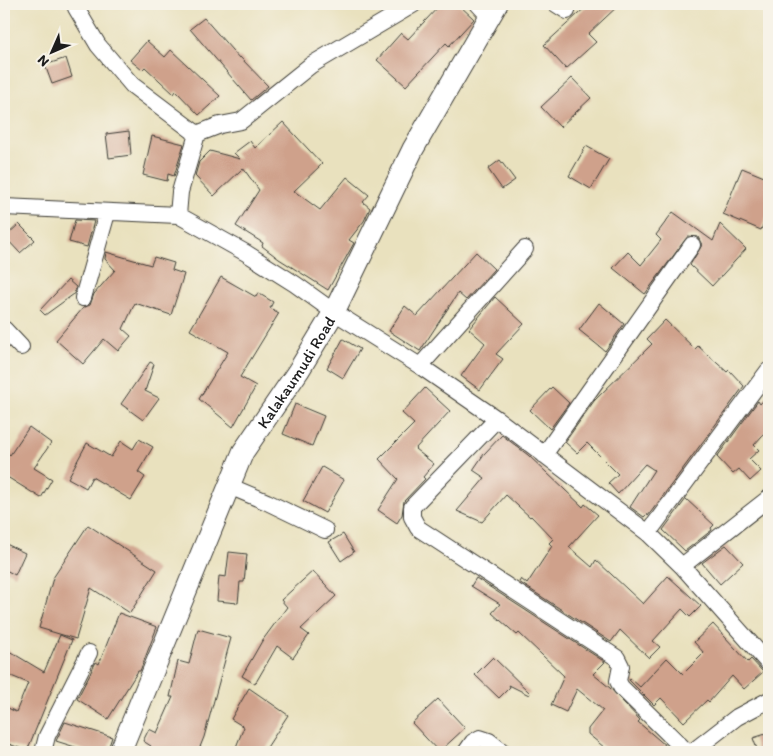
<svg xmlns="http://www.w3.org/2000/svg" width="773" height="756" font-family="Itim,sans-serif">
<style>
.building{fill:#cfa18b}
.lines{fill:none;stroke-linecap:round;stroke-linejoin:round}
.minor-casing{stroke:#3b3a34;stroke-width:18}
.tertiary-casing{stroke:#3b3a34;stroke-width:23}
.minor{stroke:#fff;stroke-width:16}
.tertiary{stroke:#fff;stroke-width:21}
.labels{text-anchor:middle;dominant-baseline:central;stroke-width:5;stroke-linejoin:round;paint-order:stroke}
.street-label{font-size:16px;fill:#1c1c1c;stroke:#f7f3e8}
</style>
<rect width="100%" height="100%" fill="#f7f3e8"/>
<filter id="ink" filterUnits="userSpaceOnUse"><feTurbulence type="fractalNoise" baseFrequency=".02" numOctaves="2"/><feDisplacementMap in="SourceGraphic" scale="10" xChannelSelector="R" yChannelSelector="G"/><feConvolveMatrix kernelMatrix="1 2 1 2 8 2 1 2 1" color-interpolation-filters="sRGB"/></filter>
<filter id="wash" filterUnits="userSpaceOnUse"><feTurbulence type="fractalNoise" baseFrequency=".0096" numOctaves="4" result="noise"/><feDisplacementMap in="SourceGraphic" scale="20" xChannelSelector="R" yChannelSelector="G"/><feGaussianBlur stdDeviation="1.12" result="paint"/><feColorMatrix in="noise" values="0 0 0 0 0 0 0 0 0 0 0 0 0 0 0 0 0 1.4 0 .05"/><feComposite in="paint" operator="in"/></filter>
<g filter="url(#wash)">
<rect width="100%" height="100%" fill="#e9e1be"/>
<g id="blocks">
<path class="building" d="M441,4H458L474,19L449,46L446,43L406,86L377,60L401,33L408,39Z
M589,4H620L588,34L596,42L566,69L544,45Z
M204,18L239,58L240,57L268,86L251,100L190,29Z
M147,41L165,57L171,50L220,96L199,115L176,91L174,94L145,67L142,70L130,60Z
M66,58L72,77L52,84L45,65Z
M572,78L591,98L560,127L541,107Z
M283,122L322,164L294,191L320,210L347,177L369,195L363,202L370,208L364,221L349,240L354,243L328,290L279,259L262,246L263,243L236,226L259,190L243,168L214,196L195,176L199,162L210,151L240,159L234,153L250,141L255,148Z
M129,131L131,155L109,158L106,134Z
M152,136L184,144L174,176L168,174L167,181L143,175Z
M586,146L609,159L591,189L569,176Z
M500,160L515,180L502,189L488,169Z
M742,168L769,179V211L761,230L723,214Z
M673,212L713,241L720,224L746,249L712,286L690,265L702,245L698,237L688,236L645,294L613,268L628,252L641,265L661,240L656,235Z
M75,220L94,221L87,247L69,242Z
M19,224L35,240L20,253L5,237Z
M106,252L151,265L154,257L174,263L172,270L184,274L171,315L135,303L123,329L131,336L118,351L104,339L83,364L56,340L83,308L90,305L94,294L115,270L105,259Z
M476,252L494,269L466,300L458,293L420,351L389,331L405,306L417,316Z
M221,277L256,297L258,293L273,302L270,308L279,313L240,377L256,386L233,427L199,399L228,352L190,330Z
M68,280L76,287L74,294L45,315L40,310Z
M495,297L524,324L496,354L503,359L480,390L461,376L485,343L469,329Z
M599,303L624,324L605,351L579,330Z
M665,320L695,349L698,346L727,372L729,370L744,386L648,516L647,514L644,517L630,507L654,470L645,464L618,494L608,483L618,474L587,443L577,453L565,442L594,401L652,344L647,339Z
M343,339L360,349L343,378L327,368Z
M150,362L154,364L145,391L159,398L143,420L121,404Z
M552,387L569,403L550,429L530,410Z
M425,388L450,411L415,449L434,464L423,477L425,479L404,501L402,515L397,523L378,510L398,479L379,459L414,424L402,413Z
M769,394V428L754,445L759,450L749,459L761,471L750,481L739,469L733,474L717,457L758,401L760,404Z
M295,404L324,416L312,446L283,434Z
M29,427L51,443L34,468L52,479L41,498L4,475V449L10,455Z
M502,435L528,455L583,507L585,504L598,515L569,547L592,567L596,560L643,604L668,576L701,606L690,617L682,609L653,641L660,647L649,658L620,630L611,642L519,582L521,579L527,584L552,546L549,543L553,539L531,516L530,517L506,495L482,522L457,511L485,478L473,470L484,454Z
M139,439L153,447L138,472L145,477L131,500L92,477L86,488L68,478L87,443L111,457L121,441L133,449Z
M322,467L344,480L325,513L303,501Z
M686,499L714,525L711,528L712,530L685,551L663,530Z
M88,525L157,570L130,613L91,588L76,639L39,628L53,578Z
M343,534L354,552L341,561L329,542Z
M4,543L25,553L15,575L4,569Z
M726,545L743,563L720,584L702,563Z
M229,552L247,554L244,582H240L238,603L217,601L219,576L226,577Z
M313,571L336,596L301,629L309,635L293,658L277,646L255,684L242,676L262,641L287,607L281,600Z
M476,578L605,662L593,674L610,688L640,720L638,722L673,752H610L588,734V729L603,710L577,689L566,712L551,705L564,676L519,633L517,635L492,613L500,604L471,586Z
M119,613L157,627L140,671H138L108,719L77,699L96,662L99,664Z
M713,624L748,662L751,659L763,672L744,689L732,676L709,702L707,700L684,722L661,698L654,705L629,680L630,678L640,687L667,658L683,674L704,653L694,642Z
M198,629L231,638L204,737L198,752H148L151,746L143,741L149,729L157,733L173,697H170L178,661L189,664Z
M60,635L72,640L27,751L4,742V706L16,712L28,683L4,673V648L44,672Z
M493,657L530,693L529,695L509,685L510,687L499,698L475,675Z
M249,688L288,715L264,752H234L244,727L231,719Z
M438,699L465,728L439,752L412,723Z
M65,722L112,737L107,752H91L56,741Z
M769,733V752H758L753,738Z"/>
</g>
</g>
<g filter="url(#ink)">
<use href="#blocks" fill-opacity="0" stroke="#3b3a34" stroke-width="1"/>
<g class="lines">
<g class="minor-casing">
<path id="minor" d="M478,4L489,16
M556,4L567,11
M76,8L98,45L132,85L197,134L220,125L241,121L311,65L414,4
M4,207L178,215L246,253L295,284L334,312L420,366L497,419L648,533L682,566L769,664
M178,215L180,192L197,134
M83,298L107,213
M4,329L21,347
M420,366L525,249
M497,419L412,507V517L418,528L617,658L621,666L618,681L621,687L687,752
M544,455L692,245
M229,486L267,502L325,530
M648,533L768,371
M682,566L769,498
M43,752L47,736L89,653
M466,752L473,742L480,738L489,741L503,752
M692,752L737,717L769,700"/>
</g>
<g class="tertiary-casing">
<g id="tertiary">
<path id="s1" d="M120,752L243,452L299,370L334,312L413,149L497,4"/>
</g>
</g>
<use href="#minor" class="minor"/>
<use href="#tertiary" class="tertiary"/>
</g>
</g>
<g class="labels">
<g class="street-label">
<text stroke="none"><textPath href="#s1" startOffset="420">Kalakaumudi Road</textPath></text>
</g>
</g>
<rect width="773" height="756" fill="none" stroke="#f7f3e8" stroke-width="20"/>
<g transform="translate(52 52) rotate(225)" stroke="#f7f3e8" stroke-width="4" paint-order="stroke">
<path d="M0-4L9 19L0 12L-9 19Z" fill="#1c1c1c"/>
<text y="-8" font-size="14" font-weight="bold" text-anchor="middle" fill="#1c1c1c">N</text>
</g>
</svg>
